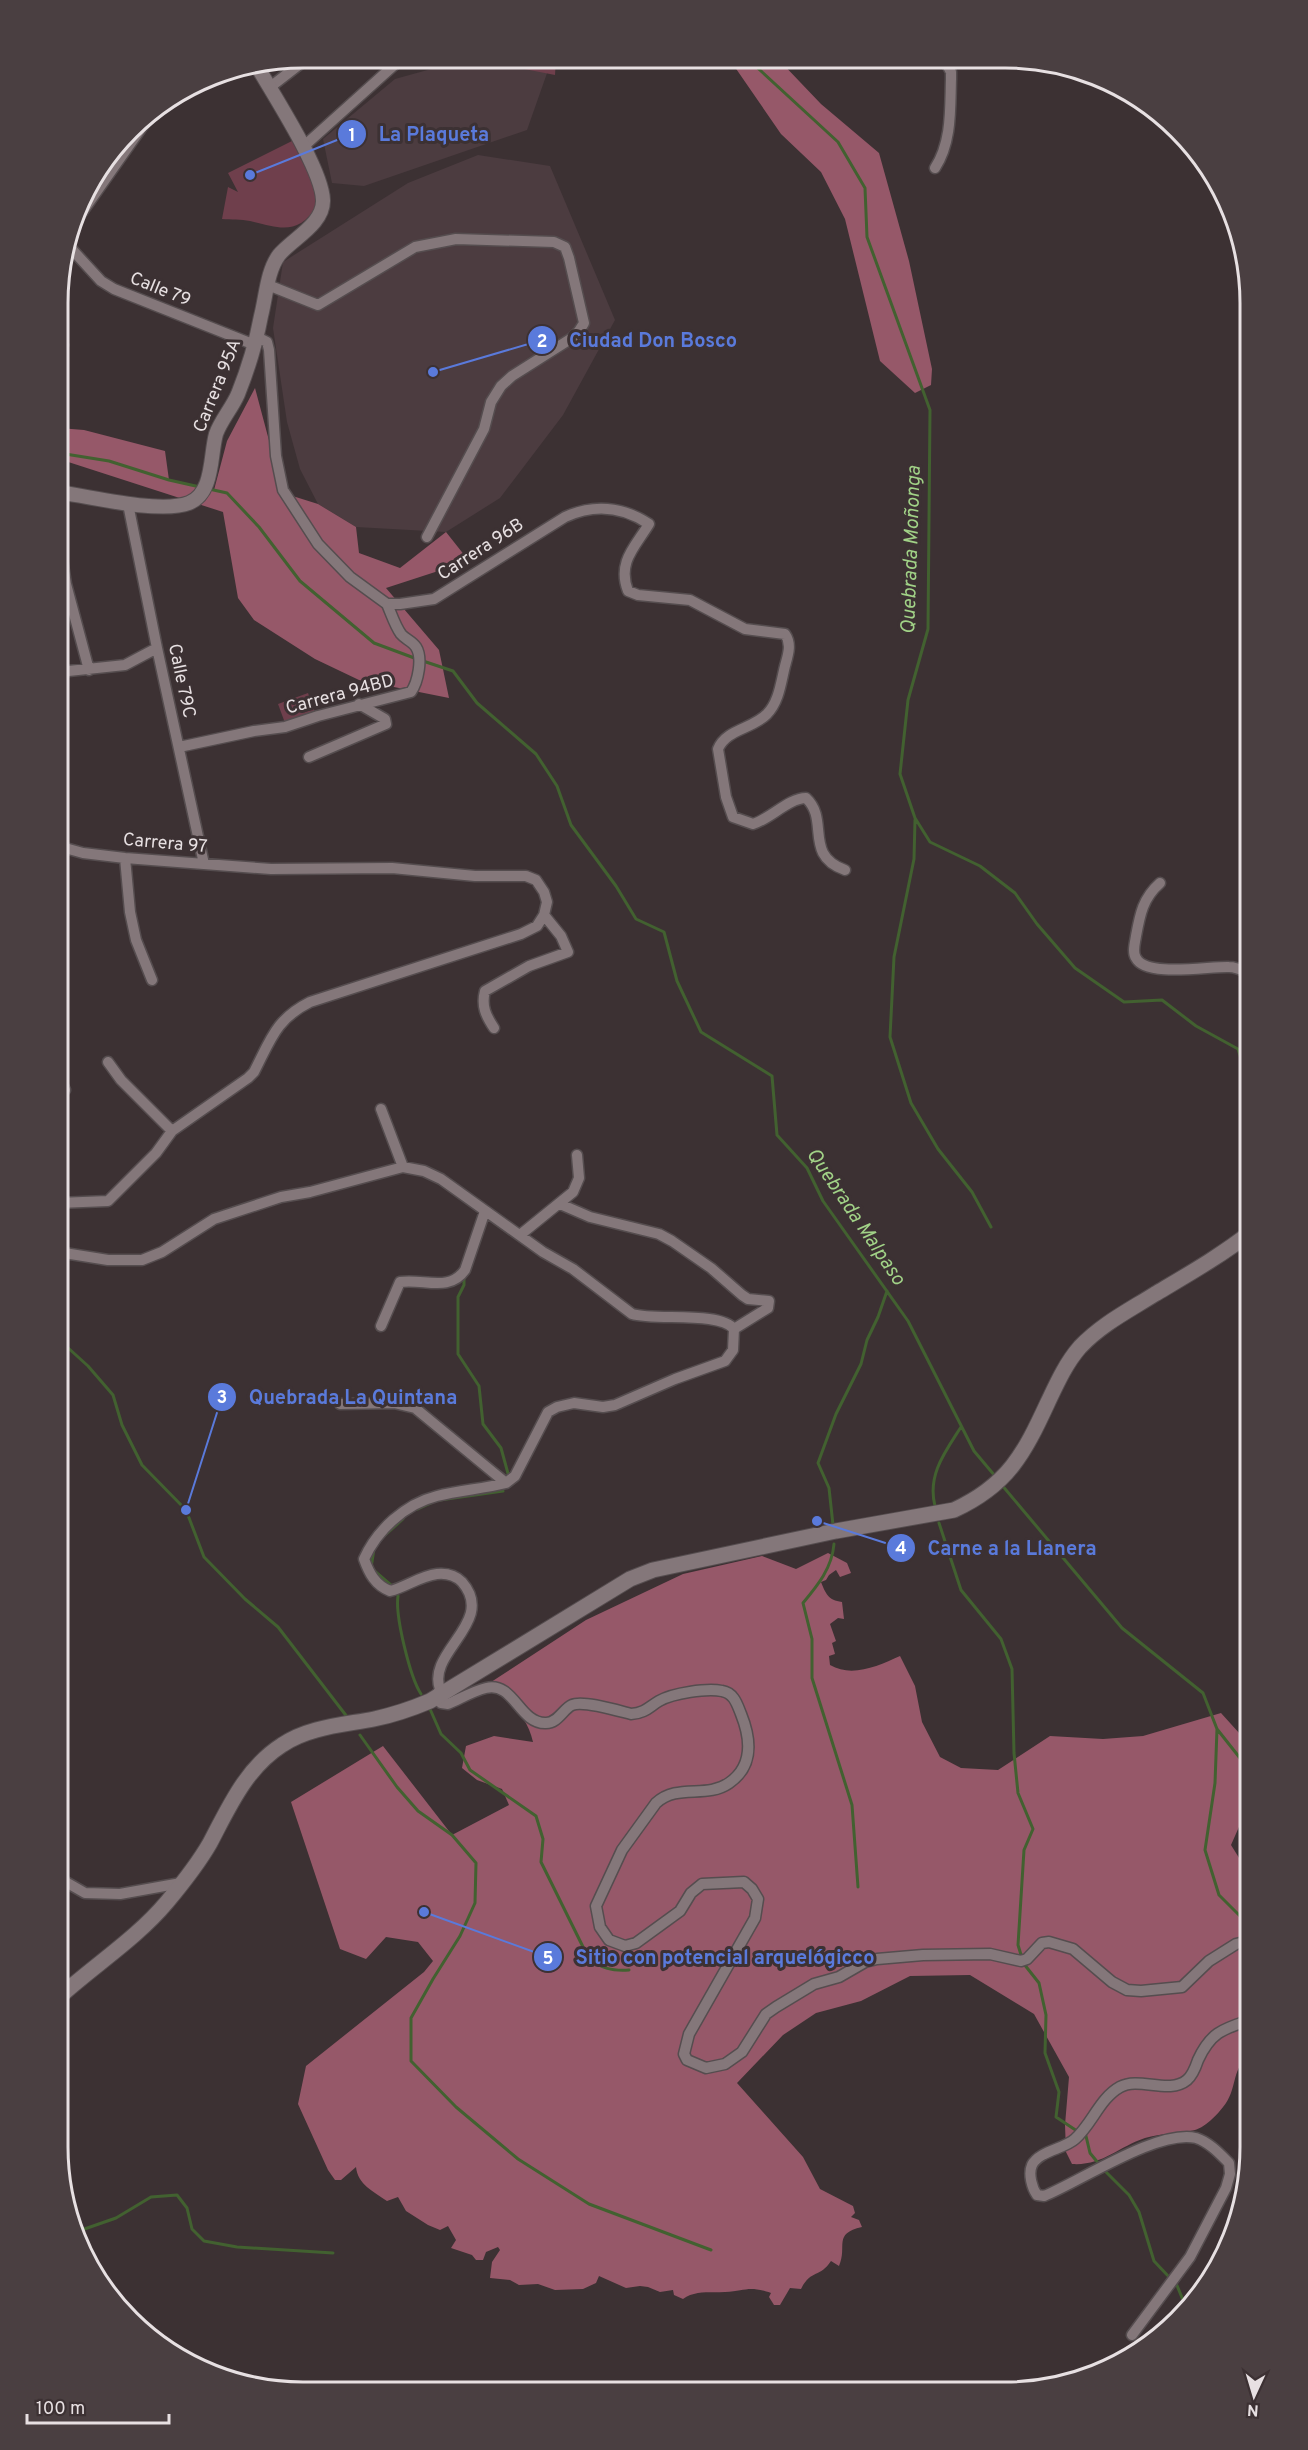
<svg xmlns="http://www.w3.org/2000/svg" width="1308" height="2450" font-family="Overpass,sans-serif">
<style>
.built{fill:#4c3c40}
.green{fill:#6f3f4c}
.forest{fill:#965869}
.lines{fill:none;stroke-linecap:round;stroke-linejoin:round}
.stream{stroke:#426130;stroke-width:3}
.minor-casing{stroke:#554d4f;stroke-width:13}
.tertiary-casing{stroke:#554d4f;stroke-width:16}
.secondary-casing{stroke:#554d4f;stroke-width:17}
.minor{stroke:#84777a;stroke-width:10}
.tertiary{stroke:#84777a;stroke-width:14}
.secondary{stroke:#84777a;stroke-width:15}
.labels{text-anchor:middle;dominant-baseline:central;stroke-width:6;stroke-linejoin:round;paint-order:stroke}
.street-label{font-size:18px;fill:#e7e0e2;stroke:#3c3133}
.water-label{font-size:20px;font-style:italic;fill:#a1d287;stroke:#3c3133}
.rim{fill:none;stroke:#e7e0e2;stroke-width:3}
.leader{fill:none;stroke:#5a7adb;stroke-width:2}
.callout-dot{fill:#5a7adb;stroke:#3c3133;stroke-width:2}
.mark-label{font-size:18px;text-anchor:middle;font-weight:bold;fill:#fff}
.callout-label{font-size:20px;text-anchor:middle;font-weight:bold;fill:#5a7adb;stroke:#3c3133;stroke-width:6;stroke-linejoin:round;paint-order:stroke}
</style>
<rect width="100%" height="100%" fill="#3c3133"/>
<path class="built" d="M471,58L552,59L527,130L364,186L332,183L323,139L395,79Z
M478,155L550,166L615,320L563,415L500,498L446,532L356,527L318,504L300,469L287,422L273,328L283,262L408,183Z"/>
<path class="green" d="M517,58L556,59L555,75L514,67Z
M292,141L312,181L317,206C298,236 279,228 250,221C241,219 231,220 222,219L228,187L238,192L228,173Z
M308,693L315,712L285,723L278,704Z"/>
<path class="forest" d="M730,60H779L821,104L879,153L909,261L932,369L931,385L915,393L880,361L845,219L821,172L781,134Z
M255,388L283,493L318,504L356,527L359,553L400,568L446,532L469,561L386,588L439,650L449,698L359,680L315,659L254,620L238,598L223,512L59,459V428L84,430L165,451L169,480L214,490L227,441Z
M828,1553L847,1563L851,1573L840,1577L836,1570L829,1575L826,1580L821,1582C826,1594 828,1600 842,1602L844,1619L838,1618L830,1624L836,1641L832,1643L835,1654L829,1656L830,1665C852,1678 878,1666 900,1656L915,1686L922,1722L940,1757L961,1768L998,1770L1050,1736L1103,1739L1143,1736L1221,1713L1240,1734L1246,1811L1231,1845L1251,1877L1250,2055C1232,2067 1237,2087 1226,2103C1220,2112 1206,2127 1195,2130C1179,2134 1161,2133 1145,2138C1118,2147 1102,2166 1072,2164L1066,2152L1065,2125L1069,2077L1034,2014L970,1975L910,1976L861,2001L816,2013L783,2035L737,2083L803,2157L820,2189L853,2206L855,2213L851,2217L859,2220L862,2227C832,2234 848,2246 839,2266L831,2261C820,2278 811,2269 801,2289L790,2288L780,2305H774L769,2297L771,2293C748,2285 746,2291 725,2292C711,2293 695,2290 683,2299L674,2295L673,2290L660,2292L648,2287L640,2286L626,2288L599,2276L596,2283L583,2289L555,2290L538,2284L519,2285L510,2280L490,2278L492,2262L500,2250L498,2247L486,2252L483,2260H476L472,2255L451,2248L456,2240L448,2226L440,2230L428,2225L406,2211L398,2197L387,2201C373,2191 358,2185 356,2167L341,2180H335L328,2170L298,2104L306,2066L424,1972L433,1961L418,1942L386,1937L366,1959L340,1949L291,1802L383,1746L452,1835L509,1805L502,1789L477,1780L462,1768L466,1746L494,1736L533,1742C527,1714 508,1702 488,1684L586,1620L683,1574L762,1556L796,1569Z"/>
<g class="lines">
<path class="stream" d="M749,60L838,142L865,188L867,237L930,410L928,629L908,700L900,774L915,818L930,842L980,866L1015,893L1037,924L1075,968L1124,1002L1162,1000L1196,1026L1238,1049L1251,1090
M59,453L109,461L169,480L200,487
M209,489L227,493L259,527L300,581L374,643L417,659
M423,661L453,671L477,703L536,754L557,786L571,825L616,886L636,919L664,932L677,981L701,1032L772,1076L777,1135L807,1168L823,1201L908,1321L974,1451L995,1476
M915,820L914,859L894,957L890,1037L911,1103L938,1149L972,1192L991,1227
M464,1277V1285L458,1297V1354L479,1386L483,1424L501,1448L509,1477
M58,1332L66,1346L88,1366L113,1395L122,1425L142,1465L186,1510L204,1557L245,1599L278,1627L348,1718
M1001,1484L1122,1628L1203,1693L1217,1729L1215,1783L1205,1850L1219,1895L1251,1927
M440,1500L503,1491
M935,1506C927,1475 945,1452 961,1427
M418,1509L431,1503
M939,1523L961,1590L1001,1639L1012,1669L1014,1753L1018,1793L1033,1829L1024,1850L1018,1945L1022,1958
M833,1525L829,1488L818,1463L836,1414L861,1364L867,1340L878,1317L887,1291
M383,1537L403,1519
M834,1544C832,1568 818,1585 803,1603L812,1639V1678L852,1805L858,1887
M374,1549L371,1568L392,1586
M398,1596C395,1616 410,1677 421,1694
M430,1709L441,1734L461,1753L470,1770L536,1816L543,1839L541,1862L588,1957C602,1969 612,1971 629,1970
M1217,1729L1251,1772
M360,1735L397,1787L418,1811L452,1835L476,1863L475,1903L460,1936L433,1979L411,2018V2061L456,2107L518,2159L589,2204L711,2250
M1024,1964L1039,1983L1046,2015L1045,2053L1059,2092L1056,2117L1077,2131
M1086,2136L1090,2153L1099,2164
M1104,2170L1129,2195L1139,2212L1154,2261L1170,2278
M73,2233L116,2218L151,2197L177,2195L187,2208L192,2229L204,2241L237,2247L333,2253
M1176,2283L1187,2310"/>
<g class="minor-casing">
<path id="minor" d="M269,88L309,57
M303,147L402,58
M935,168C952,142 950,109 951,79V72L945,61
M73,225L154,110
M67,244L101,281L114,289L255,345
M268,285L318,305L415,247L456,239L554,242L565,247L569,258L584,323L579,331L572,338L512,376L501,386L491,402L484,429L427,537
M257,337L267,342L269,350L276,456L283,490L318,544L350,577L387,604H400L434,599L565,517C593,504 622,506 649,524C635,547 617,562 628,591L638,595L690,600L745,629L785,634C792,644 788,655 785,666C781,682 779,702 767,714C753,729 726,729 718,749L726,797L733,817L753,824C770,819 789,798 806,798C830,820 803,855 845,870
M59,342L63,345
M128,504L157,648L204,864
M59,540L66,584L89,670
M59,672L125,665L157,648
M179,747L254,731L285,727L318,716L411,692C418,682 423,658 416,647C412,641 405,639 401,634C395,626 391,613 387,604
M309,757L386,724L385,719L359,704
M125,858L130,912L136,940L152,980
M1160,883C1143,898 1140,914 1136,936C1135,943 1132,952 1136,958C1146,978 1210,966 1229,967C1237,967 1244,971 1251,974
M494,1028C486,1016 481,1006 485,991L529,966L568,952L561,936L544,915
M108,1062L121,1080L172,1131
M58,1075L65,1090
M381,1109L403,1167
M58,1203L108,1201L156,1153L172,1131L248,1078L254,1072C271,1039 276,1019 310,1002L521,934L537,926L544,915L547,902L544,892L536,880L526,876H475L392,868L271,869L125,858L83,853L58,846
M560,1204L590,1217L659,1234L672,1241L711,1268L742,1295L748,1299L769,1301L768,1308L734,1329
M520,1235L573,1192L579,1178L577,1155
M58,1252L108,1260H142L162,1252L214,1219L281,1197L310,1192L403,1167L424,1171L441,1179L543,1252L573,1269L632,1314C655,1321 720,1311 734,1329L733,1350L725,1361L675,1379L615,1405L603,1407L574,1403L557,1407L548,1412L515,1476L506,1483C483,1489 460,1490 437,1496C405,1504 377,1530 364,1559C369,1573 375,1585 390,1591C406,1587 420,1576 437,1574C447,1573 455,1575 462,1582C497,1622 426,1652 440,1689L436,1697L441,1703L448,1704C460,1699 473,1691 486,1688C514,1681 519,1724 546,1723C558,1723 563,1709 572,1705C583,1700 619,1711 631,1714C645,1713 649,1707 659,1701C673,1693 707,1688 722,1691C734,1693 737,1704 741,1714C751,1739 754,1766 729,1783C706,1799 678,1783 656,1803L622,1850L596,1906L600,1927L609,1940L625,1946L636,1943L680,1911L691,1893L702,1884L744,1882L752,1889L758,1899L755,1918L689,2034L684,2054L687,2060L706,2068L725,2064L742,2052L766,2014L776,2007L814,1984L839,1977L865,1962L877,1959L923,1955L990,1954L1021,1961L1027,1959L1042,1943L1049,1942L1073,1949L1112,1982L1127,1990L1141,1991L1182,1987L1209,1961L1236,1944L1244,1942L1251,1947
M381,1326L400,1282C423,1278 449,1293 465,1270L485,1211
M340,1404L394,1403L415,1408L506,1483
M57,1877L85,1893L120,1894L181,1883
M1132,2335L1190,2257L1226,2188L1230,2174L1229,2163C1220,2154 1209,2142 1196,2138C1158,2129 1081,2181 1044,2196L1037,2195C1032,2188 1028,2174 1032,2165C1039,2151 1064,2149 1075,2139C1092,2124 1100,2098 1120,2087C1139,2076 1169,2095 1187,2080C1193,2075 1196,2066 1198,2060C1211,2032 1223,2029 1250,2020"/>
</g>
<g class="tertiary-casing">
<path id="tertiary" d="M59,492C90,497 161,514 189,503C214,493 210,455 216,434C221,420 232,408 238,394C248,369 256,343 261,316C266,297 267,271 279,255C292,239 324,224 323,200C322,169 274,96 257,66"/>
</g>
<g class="secondary-casing">
<path id="secondary" d="M57,1999C93,1966 136,1939 167,1902C182,1884 198,1864 210,1843C229,1807 246,1768 282,1745C308,1727 343,1725 374,1719C393,1715 411,1709 430,1701L630,1579L653,1570L836,1531L954,1510C1008,1485 1024,1454 1048,1402C1057,1383 1066,1363 1080,1347C1102,1324 1128,1311 1155,1294C1187,1275 1222,1255 1251,1232"/>
</g>
<use href="#minor" class="minor"/>
<use href="#tertiary" class="tertiary"/>
<use href="#secondary" class="secondary"/>
</g>
<g class="labels">
<g class="street-label">
<text transform="translate(160 290) rotate(22)">Calle 79</text>
<text transform="translate(218 386) rotate(-68)">Carrera 95A</text>
<text transform="translate(481 550) rotate(-33)">Carrera 96B</text>
<text transform="translate(181 681) rotate(78)">Calle 79C</text>
<text transform="translate(340 695) rotate(-15)">Carrera 94BD</text>
<text transform="translate(165 844) rotate(5)">Carrera 97</text>
</g>
<g class="water-label">
<text transform="translate(912 550) rotate(-88)">Quebrada Moñonga</text>
<text transform="translate(855 1217) rotate(56)">Quebrada Malpaso</text>
</g>
</g>
<path d="M0 0H1308V2450H0ZM303 68H1005A235 235 0 0 1 1240 303V2147A235 235 0 0 1 1005 2382H303A235 235 0 0 1 68 2147V303A235 235 0 0 1 303 68Z" fill="#4a3f41" fill-rule="evenodd"/>
<path class="rim" d="M303 68H1005A235 235 0 0 1 1240 303V2147A235 235 0 0 1 1005 2382H303A235 235 0 0 1 68 2147V303A235 235 0 0 1 303 68Z"/>
<path class="leader" d="M250 175L352 134M433 372L542 340M186 1510L222 1397M817 1521L901 1548M424 1912L548 1957"/>
<g class="callout-dot">
<circle cx="250" cy="175" r="6"/>
<circle cx="433" cy="372" r="6"/>
<circle cx="186" cy="1510" r="6"/>
<circle cx="817" cy="1521" r="6"/>
<circle cx="424" cy="1912" r="6"/>
<circle cx="352" cy="134" r="15"/>
<circle cx="542" cy="340" r="15"/>
<circle cx="222" cy="1397" r="15"/>
<circle cx="901" cy="1548" r="15"/>
<circle cx="548" cy="1957" r="15"/>
</g>
<g class="mark-label">
<text x="352" y="141">1</text>
<text x="542" y="347">2</text>
<text x="222" y="1403">3</text>
<text x="901" y="1554">4</text>
<text x="548" y="1964">5</text>
</g>
<g class="callout-label">
<text x="434" y="141">La Plaqueta</text>
<text x="653" y="347">Ciudad Don Bosco</text>
<text x="353" y="1404">Quebrada La Quintana</text>
<text x="1012" y="1555">Carne a la Llanera</text>
<text x="725" y="1964">Sitio con potencial arquelógicco</text>
</g>
<g transform="translate(1254 2396) rotate(184)" stroke="#3c3133" stroke-width="4.5" paint-order="stroke">
<path d="M0-4.5L10 22L0 15L-10 22Z" fill="#e7e0e2"/>
<text y="-9" font-size="16" font-weight="bold" text-anchor="middle" fill="#e7e0e2">N</text>
</g>
<path d="M27 2414v9h142v-9" fill="none" stroke="#e7e0e2" stroke-width="3"/>
<text x="36" y="2414" font-size="18" fill="#e7e0e2" stroke="#3c3133" stroke-width="4.5" paint-order="stroke">100 m</text>
</svg>
